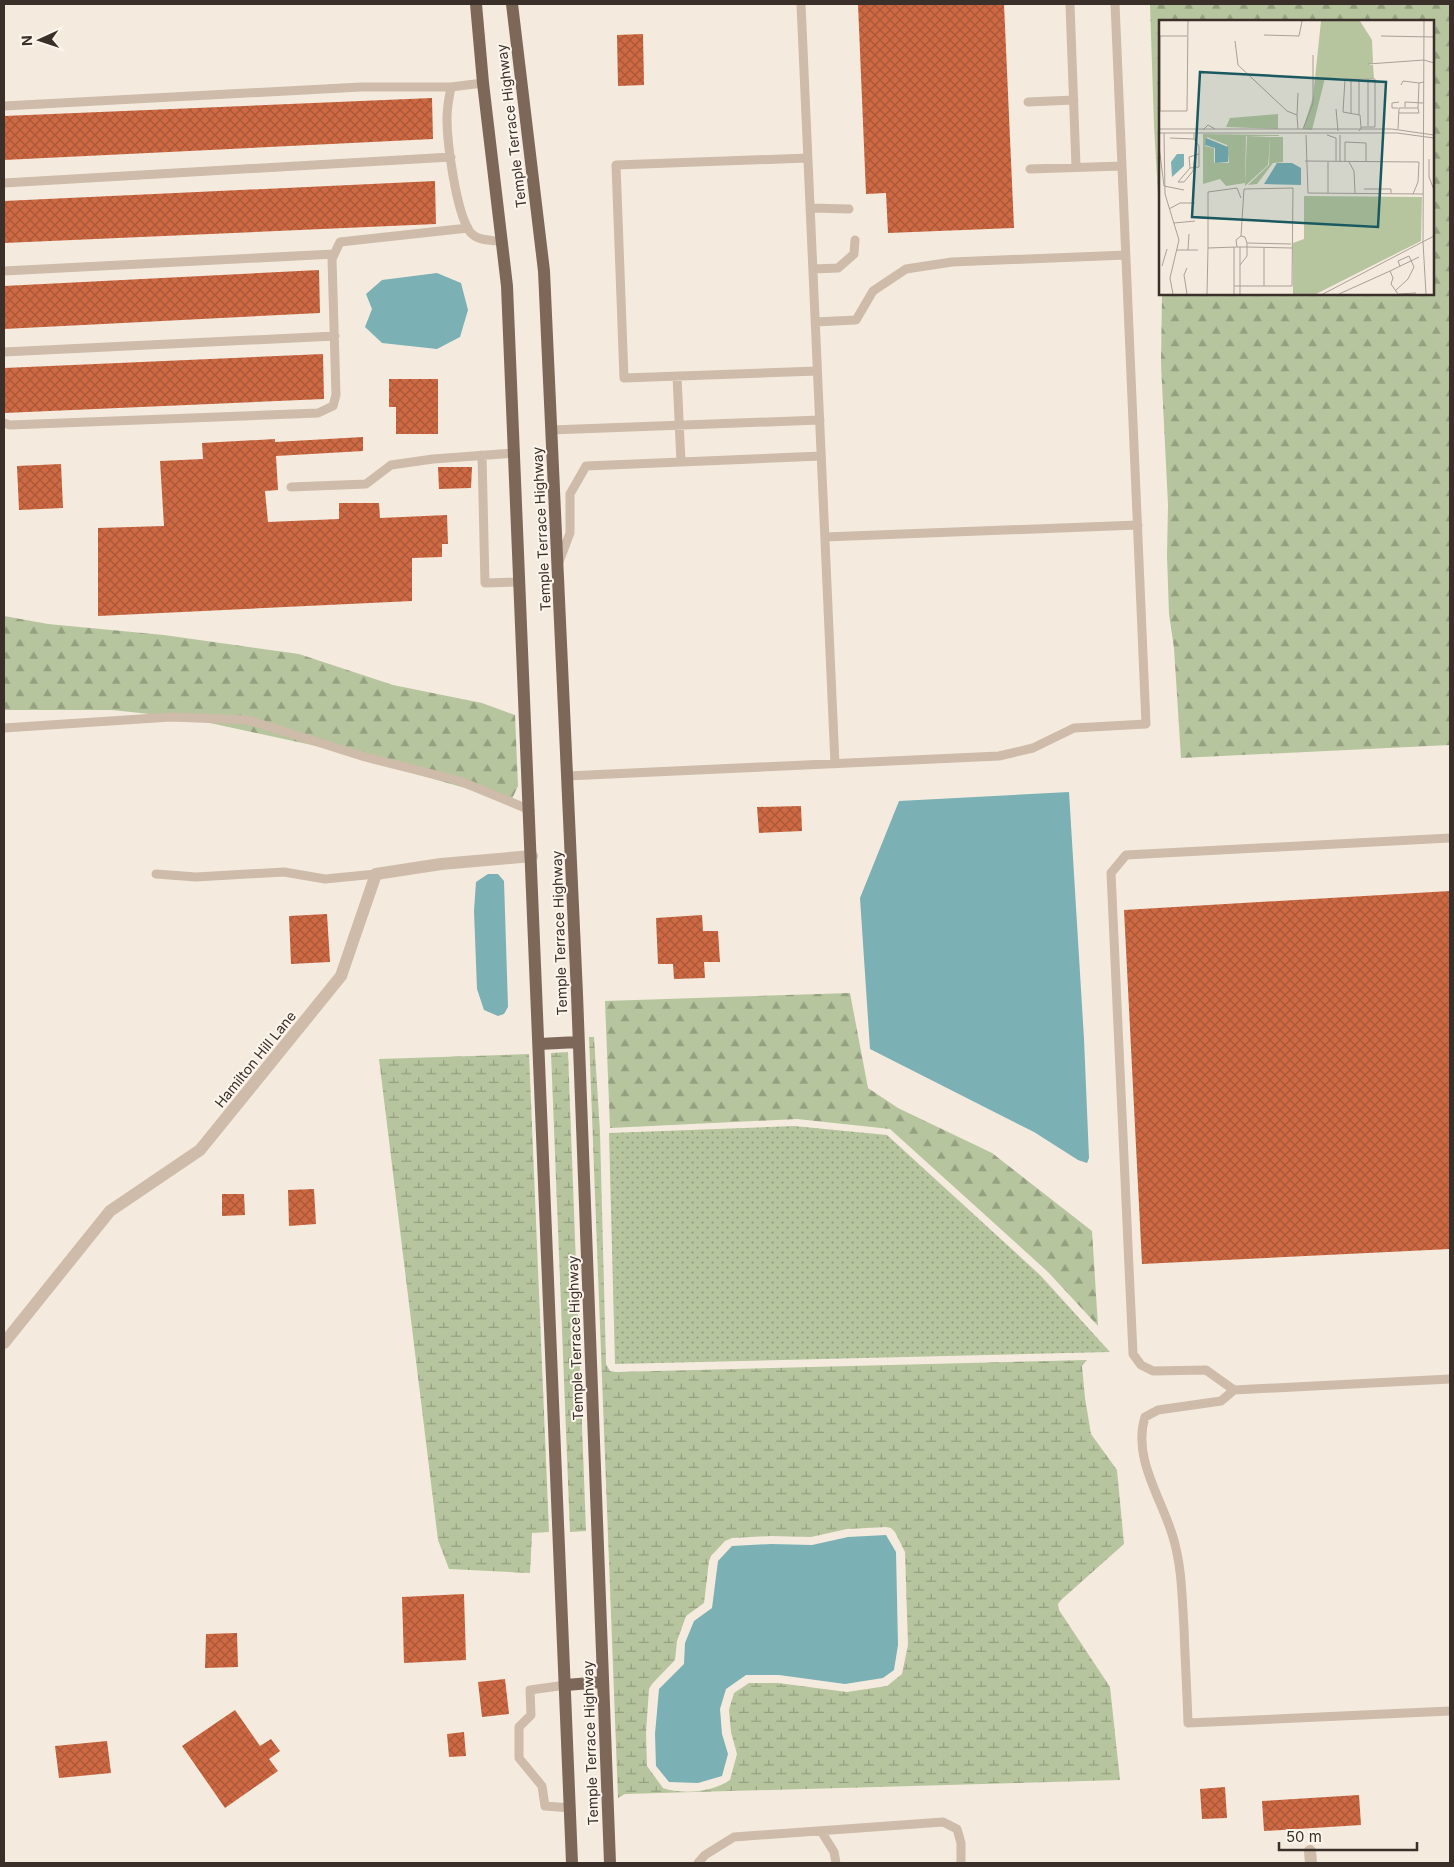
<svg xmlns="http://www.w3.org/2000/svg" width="1454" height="1867" font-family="Inter,sans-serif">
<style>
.grass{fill:url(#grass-dots)}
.forest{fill:url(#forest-firs)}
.wetland{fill:url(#wetland-marsh);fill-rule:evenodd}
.water{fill:#7bb0b4}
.building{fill:url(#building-cross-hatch)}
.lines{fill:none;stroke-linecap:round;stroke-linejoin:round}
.lane{stroke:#cebba9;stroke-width:9}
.street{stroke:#cebba9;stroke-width:12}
.primary{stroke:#7d6759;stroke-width:12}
.labels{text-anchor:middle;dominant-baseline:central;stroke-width:4;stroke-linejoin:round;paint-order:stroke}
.street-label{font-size:14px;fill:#3b2f29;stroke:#fbf5ec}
.inset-road{fill:none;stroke:#aaa096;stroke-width:1}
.view{fill:#1b5960;fill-opacity:0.15;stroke:#1b5960;stroke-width:2.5}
.inset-edge{fill:none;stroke:#3b2f29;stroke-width:2.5}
</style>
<defs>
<pattern id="grass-dots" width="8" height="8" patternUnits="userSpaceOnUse" patternTransform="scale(1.25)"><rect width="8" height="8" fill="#b6c59d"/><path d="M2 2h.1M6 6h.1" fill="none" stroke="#95a080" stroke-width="1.8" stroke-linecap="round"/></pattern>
<pattern id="forest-firs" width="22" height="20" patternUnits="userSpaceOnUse" patternTransform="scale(1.25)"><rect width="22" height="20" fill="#b6c59d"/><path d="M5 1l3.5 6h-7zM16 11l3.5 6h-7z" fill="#95a080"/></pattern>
<pattern id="wetland-marsh" width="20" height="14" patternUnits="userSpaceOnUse" patternTransform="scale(1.25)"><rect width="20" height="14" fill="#b6c59d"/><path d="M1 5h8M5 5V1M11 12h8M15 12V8" fill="none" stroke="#95a080"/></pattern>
<pattern id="building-cross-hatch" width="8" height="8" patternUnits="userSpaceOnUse" patternTransform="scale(1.25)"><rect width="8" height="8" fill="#ce6943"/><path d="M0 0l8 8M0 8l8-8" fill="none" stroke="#a85738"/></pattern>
</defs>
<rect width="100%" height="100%" fill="#f4ebde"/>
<path class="grass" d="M794,1126L887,1135L1040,1275L1110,1352L615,1364L609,1133Z"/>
<path class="forest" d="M1150,4H1450V745L1181,758L1174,648L1169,614L1167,556L1168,505L1161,364L1162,294H1433V21H1160V230L1154,126Z
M4,616L48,624L164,635L299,654L393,685L482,703L515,715L518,786L511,801L321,747L187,718L112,710H4Z
M850,993L868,1088L898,1108L992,1153L1092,1231L1098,1326L1048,1272L890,1129L797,1119L610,1128L605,1001Z"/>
<path class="wetland" d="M589,1037H594L600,1132L606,1364L610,1371L616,1372L1087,1360L1082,1366L1085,1398L1091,1434L1117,1470L1124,1544L1061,1600L1058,1604L1059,1610L1110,1687L1120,1780L625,1794L618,1798ZM886,1527L891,1528L895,1532L905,1552L908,1645L902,1674L887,1686L847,1692L778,1683H749L734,1693L729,1710L731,1732L737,1754L730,1780C713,1792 683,1795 663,1788L647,1766L646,1733L649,1689L652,1684L675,1660L677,1641L686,1616L704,1603L709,1561L711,1556L725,1541L732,1538L771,1536L811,1537L847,1529Z
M568,1052L586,1531L570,1532L551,1053Z
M529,1054L549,1532L532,1533L530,1573L449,1569L438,1540L379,1059Z"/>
<path class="water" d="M437,273L461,283L468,310L460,337L437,349L382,343L365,327L372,309L366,294L382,280Z
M1069,792L1084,1039L1089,1158L1087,1163L1078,1160L1034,1132L870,1049L860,898L899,801Z
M488,874H498L504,881L508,1007L504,1014L498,1016L484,1010L477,989L474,911L476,882Z
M886,1535L896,1552L898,1645L894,1670L883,1678L845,1684L779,1675H746L726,1689L720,1709L722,1734L728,1754L722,1776L698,1783L669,1782L656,1766L655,1734L659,1689L684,1664L685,1643L694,1621L712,1608L718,1561L732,1546L771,1544L812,1545L848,1537Z"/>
<path class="building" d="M858,4H1004L1014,228L888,233L886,193L866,194Z
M643,34L644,85L618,86L617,35Z
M432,98L433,139L4,160V116Z
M435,181L436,224L4,243V201Z
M319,270L320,313L4,329V286Z
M323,354L324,399L4,413V368Z
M389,379H438V434H396V407H389Z
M363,437V451L276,456L278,490L265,491L268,522L339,519V503H379L380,518L447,515L448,544H442V557L412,558V601L98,616V528L164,526L160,461L203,459L202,443L275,439V442Z
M61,464L63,508L19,510L17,466Z
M438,467H472L471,488L439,489Z
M801,806L802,831L759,833L757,807Z
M1450,891V1249L1142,1264L1124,910Z
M327,914L330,962L291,964L289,916Z
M702,915L703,931H718L720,962H704L705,978L674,979L673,964H658L656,918Z
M314,1189L316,1224L289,1226L288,1190Z
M222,1194H244L245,1215L222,1216Z
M464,1594L466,1660L404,1663L402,1597Z
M237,1633L238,1667L205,1668L206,1634Z
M505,1679L509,1714L482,1717L478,1682Z
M235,1710L260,1746L271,1739L280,1751L269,1759L278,1771L225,1808L182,1746Z
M464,1732L466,1756L449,1757L447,1734Z
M107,1741L111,1773L59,1778L55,1746Z
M1225,1787L1227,1818L1202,1819L1200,1789Z
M1359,1795L1361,1825L1264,1831L1262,1801Z"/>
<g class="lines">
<path class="lane" d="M801,4L835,764
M1070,4L1076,167
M483,83L451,87C449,97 447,108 447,118C447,143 456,212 470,232C477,241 492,240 503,242
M1028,102L1074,100
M4,106L361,87H451
M808,158L616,165L624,378L817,371
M1030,169L1122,166
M4,183L451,157
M810,208L849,209
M813,269L838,268L854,254L855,240
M4,271L334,254
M815,322L856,320L873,291L906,269L952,262L1126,255
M4,352L335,336
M677,376L681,462
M4,423L10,425L318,413L333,406L336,395L332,259L340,242L468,228
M551,430L820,420
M482,455L485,583L520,582
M291,487L366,484L391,465L433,459L515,453
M825,537L1138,525
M559,562L570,533V494L586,466L821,456
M4,728L171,717L248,720L365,757L460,781L530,810
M567,776L999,756L1033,748L1074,728L1146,724L1115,4
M1450,838L1126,855L1111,873L1133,1354L1141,1365L1153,1371L1206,1370L1234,1390L1450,1379
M156,874L196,877L284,872L325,879L376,874
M1234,1390L1221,1401L1158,1410L1145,1417C1132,1458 1162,1499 1173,1537C1182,1567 1182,1597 1184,1628C1185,1659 1187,1691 1188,1723L1450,1711
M566,1685L530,1690L531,1715L519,1727V1758L542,1786L545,1806L571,1808
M821,1831L834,1852L836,1863
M698,1863L705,1855L734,1837L943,1822L957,1829L961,1843V1863"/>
<path class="street" d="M4,1343L110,1211L200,1150L341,976L376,874L441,864L532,856
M1310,1851L1311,1863"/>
<path class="primary" d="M476,4L483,83L507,286L572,1863
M512,4L544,271L577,994L610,1863
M539,1044L578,1042
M566,1685L602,1682"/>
</g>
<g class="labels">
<g class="street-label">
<text transform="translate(511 126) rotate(-97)">Temple Terrace Highway</text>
<text transform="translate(541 529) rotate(-93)">Temple Terrace Highway</text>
<text transform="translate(559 933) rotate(-92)">Temple Terrace Highway</text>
<text transform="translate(255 1059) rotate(-51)">Hamilton Hill Lane</text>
<text transform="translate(575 1338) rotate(-92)">Temple Terrace Highway</text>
<text transform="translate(590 1743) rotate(-92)">Temple Terrace Highway</text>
</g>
</g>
<g transform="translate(1159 20)">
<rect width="275" height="275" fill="#f4ebde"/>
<path d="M88,116L111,117L110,135L109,145L86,166Z" fill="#b6c59d"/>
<path d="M162,1H201L213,20L214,43L209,45H214L215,59L166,58L153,110L144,109L154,77ZM111,117H124V142L114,143L98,164L89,165L110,145ZM145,176L263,177L262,221L157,274H134V223L145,219Z" fill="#b6c59d"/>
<path d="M119,94V109L67,107L71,98ZM44,114L120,115V116H87L86,163L67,166L61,159L44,164ZM48,117L68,125L70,143H55V128L46,126Z" fill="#b6c59d" fill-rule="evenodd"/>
<path d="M47,118L69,127V142L56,143V128L46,125ZM18,134H25V146L13,157L12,142ZM118,143H133L142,148V165L105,164Z" fill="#7bb0b4"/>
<path class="inset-road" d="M265,1L264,222L267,274M105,15L140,16L143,1M0,16H28M222,16L275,17M76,21L79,45L128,91L138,95L139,109M209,44L265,40L275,43M209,59V106M242,65L244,61L260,63M246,87V82L264,83M239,88H233V83L240,82M259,88L260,63L265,62M177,89L179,111M0,91H28L29,1M1,91V16M192,94V59M200,94V59M138,95L139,73M202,108L201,95L184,92L186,59H216V107M0,109H233L275,115M144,109L154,83V35M239,109L240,88H259L260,93H240M44,110L49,105L56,109M200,111L203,107H216M0,113H238L275,118M5,113L6,174L20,220L11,258L14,274M147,115L149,173L264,174M168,115L177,118V141M11,118L35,119V113M35,119L40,126V147L31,148L30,137L40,134M0,126L5,166M270,139V157L275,170M146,141L260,142L259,162L254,174M181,142V115M186,142V122L207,123V142M190,142L195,151L196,173M31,148L19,162H25L34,151L36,136M5,166L25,170M205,169H232V173M169,173V142M10,189L21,183H36M15,203L36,201M82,216L86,217L88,223L132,224M75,227V274M81,227V245L88,236V227L133,228M49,228V172L78,168L82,178M105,228V266M18,230H39M29,230L30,214M3,246L8,229M28,248L25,255L28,274M231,251L260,237M75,266H133L134,168L85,169L82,216L77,220L78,227H88V223M237,270L249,259L255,247L250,236L239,241L241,246M48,274L49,228L78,227M81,274V245M164,274L275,216M180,274L231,251L234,258L232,264L239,274M240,274L257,273"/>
<path class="view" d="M41,52L227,62L219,207L33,197Z"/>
<rect width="275" height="275" class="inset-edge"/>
</g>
<rect width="1454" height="1867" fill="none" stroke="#3b2f29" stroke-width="10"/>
<g transform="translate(40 40) rotate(267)" stroke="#fbf5ec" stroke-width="4" paint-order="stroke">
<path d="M0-4L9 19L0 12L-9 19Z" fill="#3b2f29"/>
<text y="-8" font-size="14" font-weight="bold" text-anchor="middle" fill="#3b2f29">N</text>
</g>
<path d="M1279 1842v8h138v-8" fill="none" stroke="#3b2f29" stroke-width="2.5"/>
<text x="1286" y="1842" font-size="15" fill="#3b2f29" stroke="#fbf5ec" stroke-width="4" paint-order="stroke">50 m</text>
</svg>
